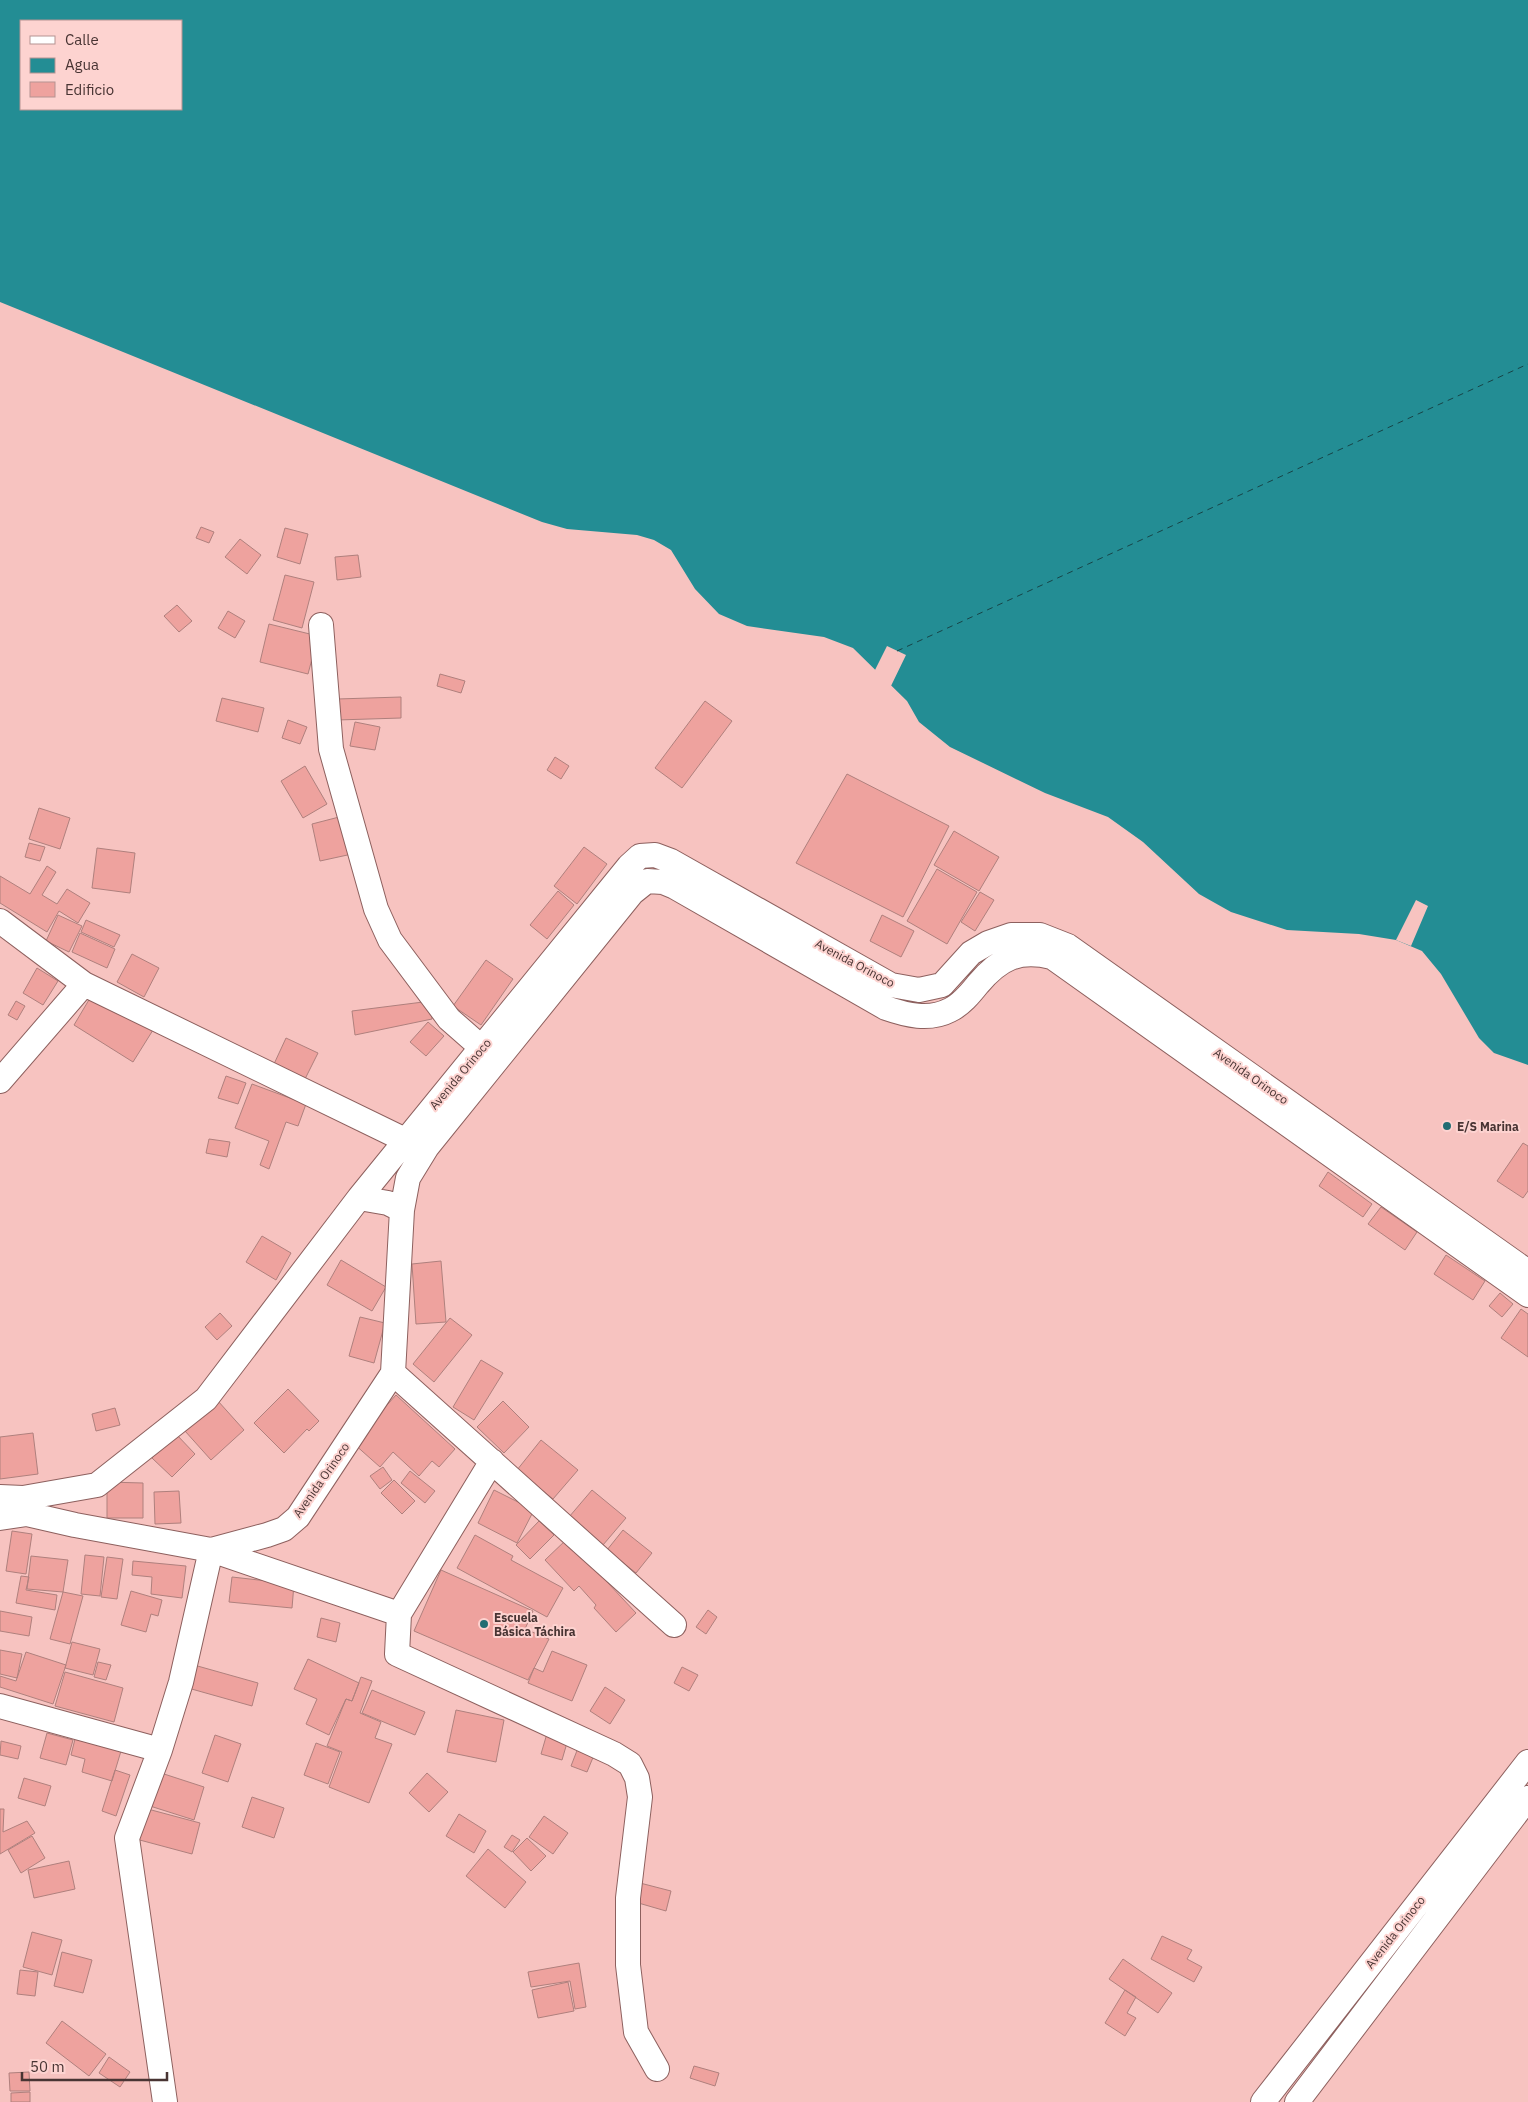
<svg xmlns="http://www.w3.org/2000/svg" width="1528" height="2102" font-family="'IBM Plex Sans',sans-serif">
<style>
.water{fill:#238d94;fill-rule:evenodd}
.pier{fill:#f7c3c0}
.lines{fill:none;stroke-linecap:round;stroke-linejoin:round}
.ferry{stroke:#174447;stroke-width:1;stroke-dasharray:6 5;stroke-linecap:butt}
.building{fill:#eea29e;stroke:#af807d}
.minor-casing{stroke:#8d605e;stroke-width:26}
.minor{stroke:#fff;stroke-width:24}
.poi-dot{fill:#226d73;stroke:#fdd3d0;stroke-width:2}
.labels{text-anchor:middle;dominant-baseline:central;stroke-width:4;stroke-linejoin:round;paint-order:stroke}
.street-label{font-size:12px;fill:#483433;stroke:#fdd3d0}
.poi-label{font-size:12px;font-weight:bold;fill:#483433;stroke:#fdd3d0;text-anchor:start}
</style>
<rect width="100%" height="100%" fill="#f7c3c0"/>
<path class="water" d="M0,0H1528V1065L1494,1053L1479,1038L1441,974L1422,951L1396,940L1359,934L1287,930L1231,912L1199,894L1143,842L1108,817L1045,793L950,747L919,722L907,701L853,648L824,637L747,626L719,614L695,589L671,550L654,540L637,535L567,529L542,522L0,302ZM21,21H181V109H21Z"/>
<path class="pier" d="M887,646L906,655L890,688L874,672Z
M1416,900L1428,906L1411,946L1396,940Z"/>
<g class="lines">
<path class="ferry" d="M897,651L1528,364"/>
</g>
<path class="building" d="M201,527L214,532L209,543L196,538Z
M285,528L308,534L300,564L277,557Z
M240,539L261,555L247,574L225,557Z
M358,555L361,577L337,580L335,557Z
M285,575L314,582L302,628L273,620Z
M177,605L192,621L179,632L164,616Z
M228,611L245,621L235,638L218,628Z
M269,624L318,636L308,674L260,662Z
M440,674L465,681L461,693L437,686Z
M401,697V718L337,720V699Z
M222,698L264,708L258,732L216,721Z
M705,701L732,721L682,788L655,768Z
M288,720L307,727L300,744L282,738Z
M355,722L380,727L375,750L350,746Z
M555,757L569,766L561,779L547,770Z
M305,766L327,804L303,818L281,781Z
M847,774L949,826L903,917L796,863Z
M39,808L70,818L60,849L29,839Z
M343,816L352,854L320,861L312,824Z
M954,831L999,857L979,891L934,865Z
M29,843L45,847L40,861L25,857Z
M584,847L607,864L577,904L554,886Z
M97,848L135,853L130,893L92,888Z
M47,866L56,872L42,895L57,904L67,889L90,903L78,923L59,911L47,932L0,903V876L30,894Z
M937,869L977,892L947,944L907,921Z
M558,891L574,905L547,939L530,925Z
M980,892L994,900L975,931L961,922Z
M58,915L82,926L69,952L46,941Z
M882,915L914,931L901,957L870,941Z
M86,920L120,935L114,947L81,932Z
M80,933L115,949L107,968L72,952Z
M132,954L159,968L144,997L117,982Z
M486,960L513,979L481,1025L453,1006Z
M37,968L58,981L43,1005L23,993Z
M93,993L153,1030L133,1062L74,1025Z
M16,1001L25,1006L17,1020L8,1015Z
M431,1001L432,1019L355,1035L352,1011Z
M428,1022L444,1036L426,1056L410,1042Z
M286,1038L318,1053L305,1079L274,1064Z
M226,1076L246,1083L238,1104L218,1098Z
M252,1084L306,1104L298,1126L286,1122L269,1169L260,1165L269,1141L235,1128Z
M209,1139L230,1142L227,1157L206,1153Z
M1523,1143L1528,1146V1191L1523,1198L1497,1181Z
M1328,1172L1372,1204L1363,1217L1319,1186Z
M1381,1207L1417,1232L1405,1250L1368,1224Z
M262,1236L291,1253L276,1280L246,1262Z
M1446,1255L1485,1281L1473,1300L1434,1274Z
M341,1260L386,1287L372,1311L327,1285Z
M441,1261L446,1322L416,1324L412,1264Z
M1500,1293L1513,1304L1502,1317L1489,1306Z
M1521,1309L1528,1314V1357L1501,1338Z
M220,1313L232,1326L217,1340L205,1327Z
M360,1317L385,1323L374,1363L349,1356Z
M450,1318L472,1335L434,1382L413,1364Z
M481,1360L503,1373L474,1420L453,1407Z
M288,1389L319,1421L309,1431L307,1429L284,1453L254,1423Z
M396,1395L455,1449L439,1467L432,1461L419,1476L393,1452L380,1467L353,1443Z
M218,1401L244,1430L211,1460L185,1431Z
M503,1401L529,1427L504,1453L477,1427Z
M115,1408L120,1425L96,1431L92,1414Z
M33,1433L38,1474L0,1479V1437Z
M176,1434L195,1454L172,1477L152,1458Z
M541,1440L578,1470L553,1499L517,1470Z
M383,1467L392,1480L380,1489L370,1476Z
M410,1471L435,1491L425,1503L401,1483Z
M394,1480L415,1501L402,1514L381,1493Z
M107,1482L143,1483V1518H107Z
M494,1490L534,1510L517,1543L478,1523Z
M592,1490L626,1518L603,1545L569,1517Z
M179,1491L181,1523L155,1524L154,1492Z
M539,1521L554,1535L530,1559L516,1545Z
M623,1530L652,1553L636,1573L607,1550Z
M12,1531L32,1534L26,1574L6,1571Z
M475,1535L513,1556L511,1560L563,1588L547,1617L457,1568Z
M567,1539L636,1613L616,1632L594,1608L596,1605L579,1586L574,1591L545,1560Z
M85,1555L104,1557L100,1596L81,1594Z
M31,1556L68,1560L63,1592L27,1589Z
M107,1557L123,1559L117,1599L101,1597Z
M133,1561L186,1566L182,1598L151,1594L152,1577L132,1575Z
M441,1570L533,1611L525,1629L549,1639L528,1680L414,1631Z
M21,1576L29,1577L26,1590L57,1595L55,1610L16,1603Z
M232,1577L294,1584L292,1608L229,1602Z
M131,1591L162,1600L158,1616L151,1614L146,1632L121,1625Z
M63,1592L83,1596L70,1644L50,1639Z
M708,1610L717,1617L706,1634L696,1627Z
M0,1611L32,1617L29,1636L0,1631Z
M321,1618L340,1623L336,1642L317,1637Z
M72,1642L100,1649L93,1675L65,1668Z
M0,1650L22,1654L17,1678L0,1674Z
M552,1651L587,1665L572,1701L528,1683L534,1668L543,1672Z
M26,1652L66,1665L53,1704L0,1687V1676L16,1681Z
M308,1659L359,1683L352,1701L346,1699L329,1735L306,1724L317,1699L294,1689Z
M98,1662L111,1665L106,1680L94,1677Z
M194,1665L258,1683L252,1706L188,1688Z
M682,1667L698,1675L689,1691L674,1683Z
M65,1672L123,1688L114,1722L55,1706Z
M361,1677L372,1681L360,1713L381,1722L375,1738L392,1744L369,1803L329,1787L342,1752L327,1746L346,1699L352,1701Z
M605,1687L625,1700L610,1724L590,1711Z
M372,1690L425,1712L415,1735L362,1713Z
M456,1710L504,1720L496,1762L447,1752Z
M548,1730L569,1736L562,1760L541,1754Z
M47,1733L73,1740L66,1765L40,1758Z
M215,1735L241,1744L228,1782L202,1773Z
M75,1739L121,1751L112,1781L82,1772L85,1759L71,1755Z
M1,1741L21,1746L18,1759L0,1755Z
M316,1743L340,1752L328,1784L304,1775Z
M578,1748L594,1755L587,1772L571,1766Z
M115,1770L130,1775L116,1816L102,1811Z
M161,1773L204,1787L194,1820L150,1806Z
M427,1773L448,1792L429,1812L409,1793Z
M24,1778L51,1786L45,1806L18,1798Z
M252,1797L284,1808L274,1838L242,1827Z
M144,1808L200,1823L192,1854L136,1839Z
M0,1809H4L3,1832L27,1821L35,1833L0,1854Z
M459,1814L486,1831L474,1853L446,1836Z
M544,1816L568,1833L553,1854L529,1837Z
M512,1835L520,1840L512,1852L504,1847Z
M32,1836L45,1858L21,1873L8,1850Z
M527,1838L546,1856L531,1871L513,1852Z
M488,1849L526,1882L505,1908L466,1876Z
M69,1861L75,1889L34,1898L28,1870Z
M640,1883L671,1891L666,1911L635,1902Z
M32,1932L62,1940L52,1975L23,1967Z
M1162,1936L1192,1950L1187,1959L1202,1967L1194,1982L1151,1959Z
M62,1952L92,1960L83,1993L54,1986Z
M1123,1959L1172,1993L1158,2013L1109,1979Z
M579,1963L586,2007L575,2009L570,1981L531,1987L528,1972Z
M20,1970L38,1972L35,1996L17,1994Z
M568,1982L574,2011L538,2018L532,1990Z
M1125,1990L1136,1997L1127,2013L1136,2018L1125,2036L1105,2023Z
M62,2021L106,2054L89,2076L46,2043Z
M109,2057L130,2072L120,2087L99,2073Z
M694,2066L719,2073L715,2086L690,2078Z
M29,2072L30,2091H10L9,2073Z
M30,2092V2102H11V2093Z"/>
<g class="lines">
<g class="minor-casing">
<path id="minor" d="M321,625L331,749L376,909L390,940L449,1019L482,1048
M0,921L84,984L405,1140
M0,1081L84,984
M402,1210L408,1178L427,1147L632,893L647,881L663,882L675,887L886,1008C906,1015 929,1021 950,1010C961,1005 970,994 978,984C1000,958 1019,949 1052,957L1528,1295
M393,1373L674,1625
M0,1497L23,1498L97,1485L206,1399L359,1198L629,866L640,856L655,855L671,861L891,985L919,990L942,985L971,953L988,943L1011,935H1040L1068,946L1528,1272
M0,1518L27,1514L75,1525L211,1550L267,1535L284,1529L298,1517L393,1373L402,1210L388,1203L359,1198
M399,1614L397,1654L614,1754L630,1764L637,1778L640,1797L628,1898V1965L636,2032L657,2069
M0,1706L160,1750
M165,2102L127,1838L160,1750L181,1682L211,1550L399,1614L492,1461
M1263,2102L1528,1762
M1297,2102L1528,1798"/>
</g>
<use href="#minor" class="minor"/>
</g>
<g class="poi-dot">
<circle cx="1447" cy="1126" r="5"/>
<circle cx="484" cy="1624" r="5"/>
</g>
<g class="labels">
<g class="street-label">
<text transform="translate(855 963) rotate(28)">Avenida Orinoco</text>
<text transform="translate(460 1074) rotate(-50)">Avenida Orinoco</text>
<text transform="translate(1251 1076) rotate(35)">Avenida Orinoco</text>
<text transform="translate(321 1480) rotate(-55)">Avenida Orinoco</text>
<text transform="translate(1395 1932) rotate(-52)">Avenida Orinoco</text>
</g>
<g class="poi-label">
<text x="1457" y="1126">E/S Marina</text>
<text x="494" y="1617">Escuela<tspan x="494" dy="14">Básica Táchira</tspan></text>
</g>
</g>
<rect x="20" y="20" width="162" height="90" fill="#fdd3d0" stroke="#b59391"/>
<rect x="30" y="36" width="25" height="8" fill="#ffffff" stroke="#b59391"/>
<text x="65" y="45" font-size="15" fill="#483433">Calle</text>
<rect x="30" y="58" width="25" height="15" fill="#238d94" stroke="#b59391"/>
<text x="65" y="70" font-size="15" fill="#483433">Agua</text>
<rect x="30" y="82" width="25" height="15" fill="#eea29e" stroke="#b59391"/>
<text x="65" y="95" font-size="15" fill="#483433">Edificio</text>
<path d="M22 2072v8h145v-8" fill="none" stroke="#483433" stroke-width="2.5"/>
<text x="30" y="2072" font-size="15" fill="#483433" stroke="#fdd3d0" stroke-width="4" paint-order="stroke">50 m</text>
</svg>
